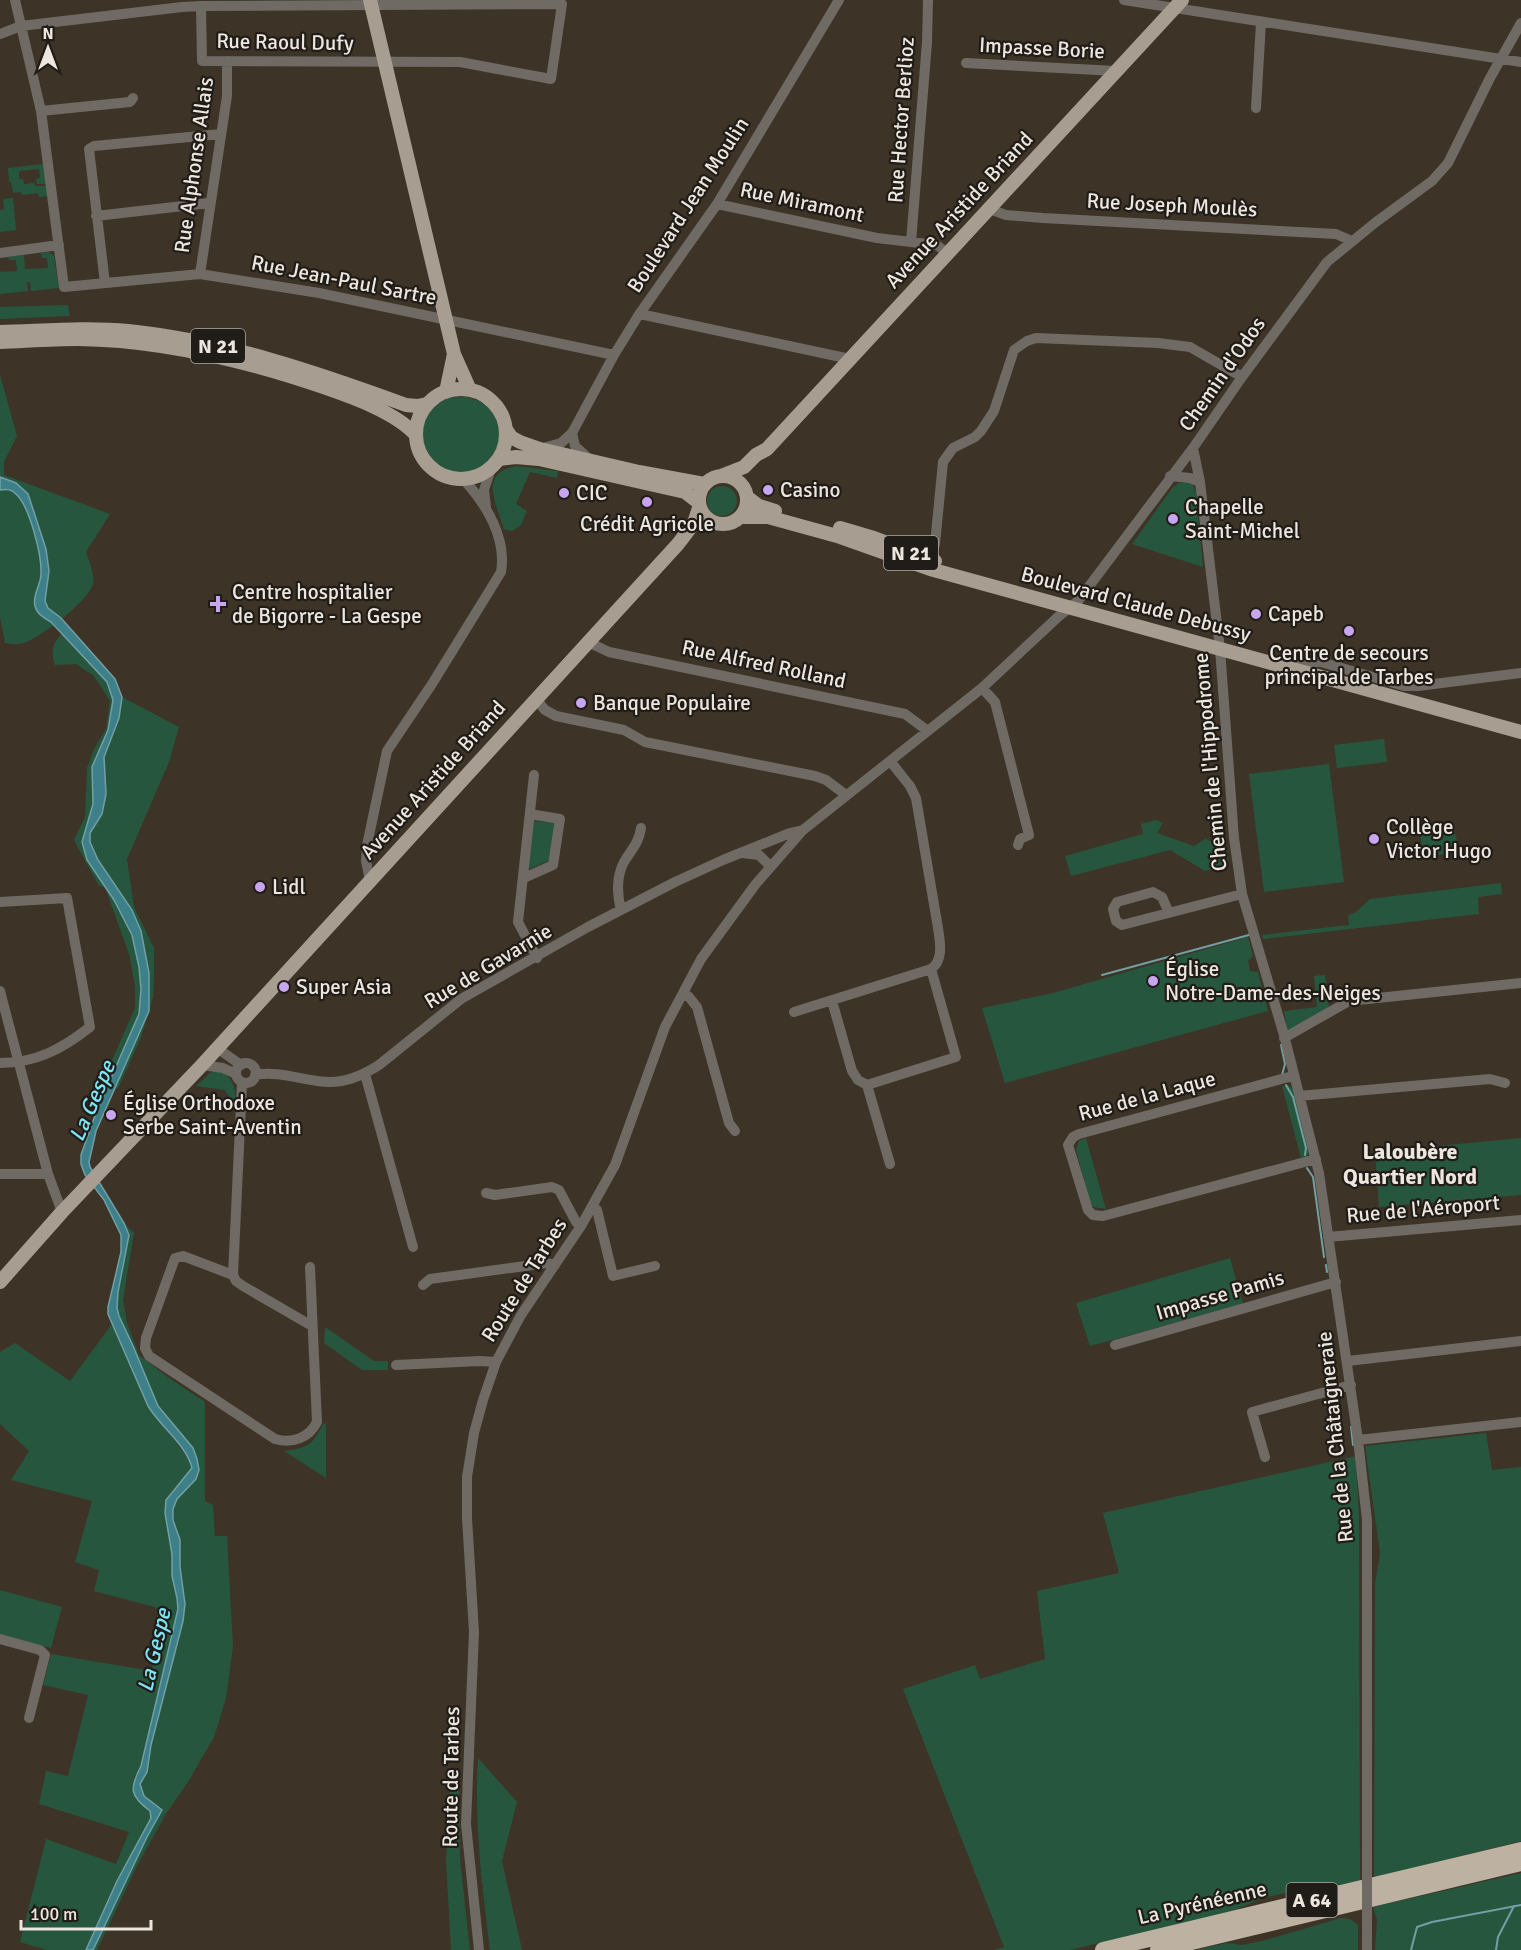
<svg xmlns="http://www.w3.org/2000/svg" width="1521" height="1950" font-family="Signika,sans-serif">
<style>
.green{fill:#27563f}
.water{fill:#3d808a;stroke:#729fa3;stroke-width:1.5}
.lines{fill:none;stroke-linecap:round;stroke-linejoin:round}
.stream{stroke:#729fa3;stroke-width:2}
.minor{stroke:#6f6a64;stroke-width:10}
.major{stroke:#a79d91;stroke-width:14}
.highway{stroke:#bdb1a2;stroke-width:16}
.minor-bridge{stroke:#6f6a64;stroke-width:10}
.poi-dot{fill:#c7a6ef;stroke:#201c17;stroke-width:2}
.labels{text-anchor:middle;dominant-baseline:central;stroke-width:4.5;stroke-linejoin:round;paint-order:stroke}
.shield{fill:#201c17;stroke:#afa9a2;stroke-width:1.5}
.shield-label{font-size:20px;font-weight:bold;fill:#ece6de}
.street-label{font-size:21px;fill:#ece6de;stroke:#201c17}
.poi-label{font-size:21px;fill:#ece6de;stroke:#201c17;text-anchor:start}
.water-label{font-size:22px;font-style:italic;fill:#7de5f5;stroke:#201c17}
.neighbourhood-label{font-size:22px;font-weight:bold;fill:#ece6de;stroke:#201c17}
</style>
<rect width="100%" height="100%" fill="#3d3427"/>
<path class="green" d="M43,164L46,184H37L36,179L40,178L39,169L19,171V179H23L24,184L34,183L36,186H46L48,196L39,197L38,193L22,195L21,192L13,193L11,182H9L8,168Z
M13,198L16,230L0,232V210L4,209L3,199Z
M41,253L48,252L54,256L59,288L31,291L30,282H27L28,291L0,294V272L17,271L16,260H9L8,257L24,255L25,269L48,268L47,258H42Z
M68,305L70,316L0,319V307Z
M0,375L17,436L4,462V475L110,514L86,552C89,561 95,574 93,584C89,600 40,639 23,643C17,645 11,644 5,643L0,617Z
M467,397C472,399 479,400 484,404C502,417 506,443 491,461C459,500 396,444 433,409C437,405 443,400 448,398C454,397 461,397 467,397Z
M517,466L558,471L557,478L530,472L516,504L527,511L521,525L512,531L504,529C496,503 478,472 517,466Z
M1187,482L1192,484L1196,492L1203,567L1132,544L1173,487L1179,483Z
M707 501a15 15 0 1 1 30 0a15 15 0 1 1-30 0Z
M69,628L115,679L122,697L179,727L169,762L127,859L134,907L154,948V975L153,997L141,1037L118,1089L102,1083L135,1008V986L129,954L105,887L99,886L74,840L85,817L87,768L94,749L106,729L110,701L94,676L76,664L55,665C49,648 55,638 69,628Z
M1384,739L1387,762L1337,768L1334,745Z
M1329,764L1344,882L1264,892L1249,774Z
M1156,820L1163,823L1157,833L1194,846L1205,839L1227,847L1228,864L1205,871L1170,850L1071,876L1065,856L1143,834L1141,824Z
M534,821L555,823L550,860L530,869L528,867Z
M1452,822L1460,852L1423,857L1419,825Z
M1501,883L1502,894L1478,897L1479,914L1263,939L1262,935L1349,925L1348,915L1355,913L1370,899Z
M1248,937L1253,956L1248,961L1250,971L1258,972L1268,1011L1005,1083L982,1008L1053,993Z
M1325,975L1329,1007L1290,1031L1287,1029L1284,1011L1317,1007L1314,976Z
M216,1071C234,1074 237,1091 235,1107L225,1090L196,1086L210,1073Z
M1288,1085L1293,1089L1310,1150L1307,1156L1301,1158L1282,1086Z
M1086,1138L1106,1209L1093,1207L1090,1202L1076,1150L1079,1141Z
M1521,1138V1195L1379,1207L1375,1152Z
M124,1223L134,1233L123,1300L127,1323L139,1355L169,1378L205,1402V1501L213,1505L215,1536H227L233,1647L226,1698L214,1737L188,1782L167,1812L138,1864L97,1950H93L147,1837L162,1810L144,1796L140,1784L147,1772L151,1745L183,1621C185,1603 182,1587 180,1569C179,1560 181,1550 180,1541C178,1529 171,1520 174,1508C177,1493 194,1486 199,1470L158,1406L133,1346L119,1316L117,1308L118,1292L129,1235Z
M1230,1258L1243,1304L1090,1346L1076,1303Z
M112,1324L148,1406L191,1462L192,1468L185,1478L170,1493L165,1513L172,1554V1576L177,1598L178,1609L141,1766L134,1779L140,1803L150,1811L151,1818L117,1881L86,1950H47L20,1942L46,1839L116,1864L129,1832L39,1804L46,1771L68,1776L88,1695L43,1685L51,1654L152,1671L158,1608L94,1591L99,1570L75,1562L92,1501L11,1480L29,1451L0,1424V1352L15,1343L70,1381Z
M325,1327L374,1361H388V1370H362L324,1343Z
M326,1423V1478L284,1451C307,1448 312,1446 323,1424Z
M1486,1433L1492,1470L1521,1467V1841L1374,1878L1375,1584L1380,1553L1365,1446Z
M1356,1456L1359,1519L1360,1881L1321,1891L1302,1889L1263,1898L1230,1912L1070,1950H994L1004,1947L903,1689L975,1665L980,1679L1045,1659L1037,1591L1119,1573L1103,1513Z
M0,1590L62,1607L51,1648L0,1635Z
M478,1758L517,1802L502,1861L522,1950H490C482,1886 474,1823 478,1758Z
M459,1774L460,1859L470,1950H451L446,1861L451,1775Z
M1521,1873V1950H1375L1377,1920L1373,1907Z
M1341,1918L1350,1919L1358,1925V1950H1196L1226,1943L1242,1945L1262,1941Z"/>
<path class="water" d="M0,477L16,483L28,494L46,549L49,571L45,601L48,608L61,618L115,679L122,697L119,718L104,757L106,794L102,814L90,833V842L98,860L132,910L141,931L149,973V1011L96,1131L89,1162L90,1167L124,1223L129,1235L118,1292L117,1308L119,1316L133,1346L158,1406L193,1448L197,1459L199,1470L196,1479L177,1499L173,1509V1520L180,1540V1567L185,1604L183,1621L151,1745L147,1772L140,1784L144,1796L162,1810L147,1837L93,1950H86L117,1881L151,1818L150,1811C130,1796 129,1789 141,1766L178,1609L177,1598L172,1576V1554L165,1513L166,1500L192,1468C187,1446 160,1426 148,1406L108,1314V1307L121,1252V1235L104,1200L85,1175L81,1164V1155L97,1110L139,1014L141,989L139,967L132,935L114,900L87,860L82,842L93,804L92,767L108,730L113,700L107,682L51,622C44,618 37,614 35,606C32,595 41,585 41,574C42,556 30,508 17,495C12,489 7,489 0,490Z"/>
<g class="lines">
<path class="stream" d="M1102,975L1249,935
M1281,1045L1285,1064L1282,1075
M1286,1085L1293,1097L1306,1148L1305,1155
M1307,1168L1313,1177L1324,1257
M1326,1265L1327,1272
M1351,1427L1353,1445
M1411,1950L1417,1927L1432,1922L1521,1905
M1496,1950L1498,1937L1514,1906"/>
<path class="minor" d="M15,0L41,111L64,287L200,274L319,293L614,355
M1124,0L1521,62
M0,34L21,26L182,7L201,6L562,4L551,79L460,62L202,61L201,6
M966,63L1116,71
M1256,108L1261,22
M41,111L130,102L133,98
M717,204L877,238L937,245L948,254
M989,209L1006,215L1043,218L1336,234L1352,241
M96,216L209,203
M911,242L927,42L928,0
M0,253L59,245
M200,274L227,96V61
M105,283L89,149L94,146L221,134
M640,314L850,359
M572,433L575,446L589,459
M543,448L561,443L572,433L614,355L638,316L717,204L839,0
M1193,448L1200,482L1220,649L1234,838L1242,894L1284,1035L1319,1173L1358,1440L1367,1520V1851
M1170,476L1190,478L1200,482
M486,507L484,490L491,469
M930,560L935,544L943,462L953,448L975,437L981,431L994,411L1014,350L1027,341L1036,338L1158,343L1190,347L1242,377
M588,642L609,652L905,714L928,731
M1298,662H1321L1404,686H1418L1521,673
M982,688L995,702L1029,835L1020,839L1018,845
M536,699L545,710L556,716L624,730L645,742L815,776L826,780L846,795
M534,775L518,922L537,958
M742,853L759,855L770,866
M524,878L553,865L560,819L530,814
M370,881L366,861L367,845L387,751L432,684L501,572C507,538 486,504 464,480
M0,902L67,898L90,1027C62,1049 36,1063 0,1063
M621,910C617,894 616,877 624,862C631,850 639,843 641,828
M1169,913L1162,897L1153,892L1117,902L1113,909L1116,921L1122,925L1242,894
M0,991L48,1174L62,1212
M683,993L689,997L697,1007L729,1123L735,1131
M832,1001L852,1071L858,1080L867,1085L890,1164
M794,1012L931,969C944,960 940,942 938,928L916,798L910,786L890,761
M1284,1038L1349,1001L1521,983
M217,1048L241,1065
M236 1073a10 10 0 1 1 20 0a10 10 0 1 1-20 0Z
M202,1065L223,1068L236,1074
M365,1074L413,1247
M255,1075C281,1070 305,1082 330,1082C348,1082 365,1074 379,1065L461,999L588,927L675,882L723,860L790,833L803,830
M1294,1078L1289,1077L1079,1134L1073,1137L1068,1145L1088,1210L1093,1215L1103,1216L1316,1159
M242,1083L233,1275L183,1256L175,1258L146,1338L145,1348L149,1356L275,1439C292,1444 309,1438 317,1422L310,1267
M867,1085L956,1057L931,969
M1299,1096L1490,1079L1505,1083
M0,1174H48
M486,1193L495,1195L552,1187L559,1190L576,1222L581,1226
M593,1206L597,1210L613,1276L655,1266
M1328,1237L1521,1220
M233,1275L236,1281L243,1286L312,1326
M423,1285L430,1279L547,1263L555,1265
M1115,1345L1336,1282
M1348,1361L1521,1341
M396,1365L480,1361L496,1362
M1358,1440L1521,1422
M1265,1457L1252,1412L1351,1385
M0,1639L40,1650L45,1655L29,1718
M479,1950L466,1824L474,1632L467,1518V1477L474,1433L483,1400L496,1362L521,1315L581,1226L615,1165L665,1027L701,959L755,885L803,830L982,688L1059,616L1078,601L1193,448L1242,377L1327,262L1376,222L1432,181L1448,163L1490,78L1521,23
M1367,1950V1931"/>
<path class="major" d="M370,0L454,354L470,390
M0,332C42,331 86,327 128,331C225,341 316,372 406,405L417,406L427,404
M0,342C26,341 52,339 78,339C162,340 244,360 323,387C352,397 395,412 416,435
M416 434a45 45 0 1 1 90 0a45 45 0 1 1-90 0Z
M446,392L454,354
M507,431L511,437L520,442L540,449L639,472L704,484
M499,459L516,457L539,459L685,492L698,502
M699 500a24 24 0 1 1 48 0a24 24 0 1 1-48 0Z
M721,476L744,467L756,455L767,449L1182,0
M747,497L759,506L775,511
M741,517H768L837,536L930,569L1521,732
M840,528L874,538L935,561
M0,1282L62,1212L202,1065L678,544L694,523L699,508"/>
<path class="highway" d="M1103,1950L1521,1850
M1158,1950L1521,1863"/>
<path class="minor-bridge" d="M1367,1931V1851"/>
</g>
<g class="poi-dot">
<circle cx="768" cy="490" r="6"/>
<circle cx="564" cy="493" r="6"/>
<circle cx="647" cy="502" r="6"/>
<circle cx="1173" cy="519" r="6"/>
<path d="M215 595h6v6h6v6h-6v6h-6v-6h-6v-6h6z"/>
<circle cx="1256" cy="614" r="6"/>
<circle cx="1349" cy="631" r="6"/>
<circle cx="581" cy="703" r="6"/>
<circle cx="1374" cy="839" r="6"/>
<circle cx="260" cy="887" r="6"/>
<circle cx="1153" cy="981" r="6"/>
<circle cx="284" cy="987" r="6"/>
<circle cx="111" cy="1115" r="6"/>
</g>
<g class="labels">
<g class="shield">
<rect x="191" y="329" width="54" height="34" rx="4.5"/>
<rect x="884" y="536" width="54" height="34" rx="4.5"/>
<rect x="1286.5" y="1883" width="51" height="34" rx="4.5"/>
</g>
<g class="shield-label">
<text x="218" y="346">N 21</text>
<text x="911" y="553">N 21</text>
<text x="1312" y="1900">A 64</text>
</g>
<g class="street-label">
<text transform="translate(285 42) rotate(1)">Rue Raoul Dufy</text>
<text transform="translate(1042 48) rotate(3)">Impasse Borie</text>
<text transform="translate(901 120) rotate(-86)">Rue Hector Berlioz</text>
<text transform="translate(194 165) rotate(-82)">Rue Alphonse Allais</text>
<text transform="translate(802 202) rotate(12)">Rue Miramont</text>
<text transform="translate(688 205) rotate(-57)">Boulevard Jean Moulin</text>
<text transform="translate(1172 205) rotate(3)">Rue Joseph Moulès</text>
<text transform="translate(959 210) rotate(-47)">Avenue Aristide Briand</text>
<text transform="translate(344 280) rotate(11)">Rue Jean-Paul Sartre</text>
<text transform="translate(1222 374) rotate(-55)">Chemin d'Odos</text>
<text transform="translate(1136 604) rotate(15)">Boulevard Claude Debussy</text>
<text transform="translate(764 664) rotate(12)">Rue Alfred Rolland</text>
<text transform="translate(1210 762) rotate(-95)">Chemin de l'Hippodrome</text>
<text transform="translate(433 780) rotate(-48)">Avenue Aristide Briand</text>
<text transform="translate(488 966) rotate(-31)">Rue de Gavarnie</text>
<text transform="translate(1147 1096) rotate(-15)">Rue de la Laque</text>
<text transform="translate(1423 1209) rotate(-5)">Rue de l'Aéroport</text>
<text transform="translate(524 1280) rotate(-58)">Route de Tarbes</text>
<text transform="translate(1220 1295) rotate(-16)">Impasse Pamis</text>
<text transform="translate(1335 1437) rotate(-96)">Rue de la Châtaigneraie</text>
<text transform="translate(451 1777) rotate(-89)">Route de Tarbes</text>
<text transform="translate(1202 1903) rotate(-13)">La Pyrénéenne</text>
</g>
<g class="poi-label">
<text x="780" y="490">Casino</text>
<text x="576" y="493">CIC</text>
<text x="1185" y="507">Chapelle<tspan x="1185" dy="24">Saint-Michel</tspan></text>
<text x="647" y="524" text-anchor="middle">Crédit Agricole</text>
<text x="232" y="592">Centre hospitalier<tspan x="232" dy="24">de Bigorre - La Gespe</tspan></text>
<text x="1268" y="614">Capeb</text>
<text x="1349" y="653" text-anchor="middle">Centre de secours<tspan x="1349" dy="24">principal de Tarbes</tspan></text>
<text x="593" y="703">Banque Populaire</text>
<text x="1386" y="827">Collège<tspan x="1386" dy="24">Victor Hugo</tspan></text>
<text x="272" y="887">Lidl</text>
<text x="1165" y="969">Église<tspan x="1165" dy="24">Notre-Dame-des-Neiges</tspan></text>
<text x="296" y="987">Super Asia</text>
<text x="123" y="1103">Église Orthodoxe<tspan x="123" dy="24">Serbe Saint-Aventin</tspan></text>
</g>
<g class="water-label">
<text transform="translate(92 1101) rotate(-67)">La Gespe</text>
<text transform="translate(154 1650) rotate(-77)">La Gespe</text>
</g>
<g class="neighbourhood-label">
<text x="1410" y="1151">Laloubère<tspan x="1410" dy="25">Quartier Nord</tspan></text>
</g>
</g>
<g transform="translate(48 48)" stroke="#201c17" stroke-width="4.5" paint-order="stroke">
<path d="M0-4.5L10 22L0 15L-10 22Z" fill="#ece6de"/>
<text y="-9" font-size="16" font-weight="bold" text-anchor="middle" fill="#ece6de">N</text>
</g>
<path d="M21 1920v9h130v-9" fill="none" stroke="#ece6de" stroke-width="3"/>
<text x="30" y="1920" font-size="18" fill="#ece6de" stroke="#201c17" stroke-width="4.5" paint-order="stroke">100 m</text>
</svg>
